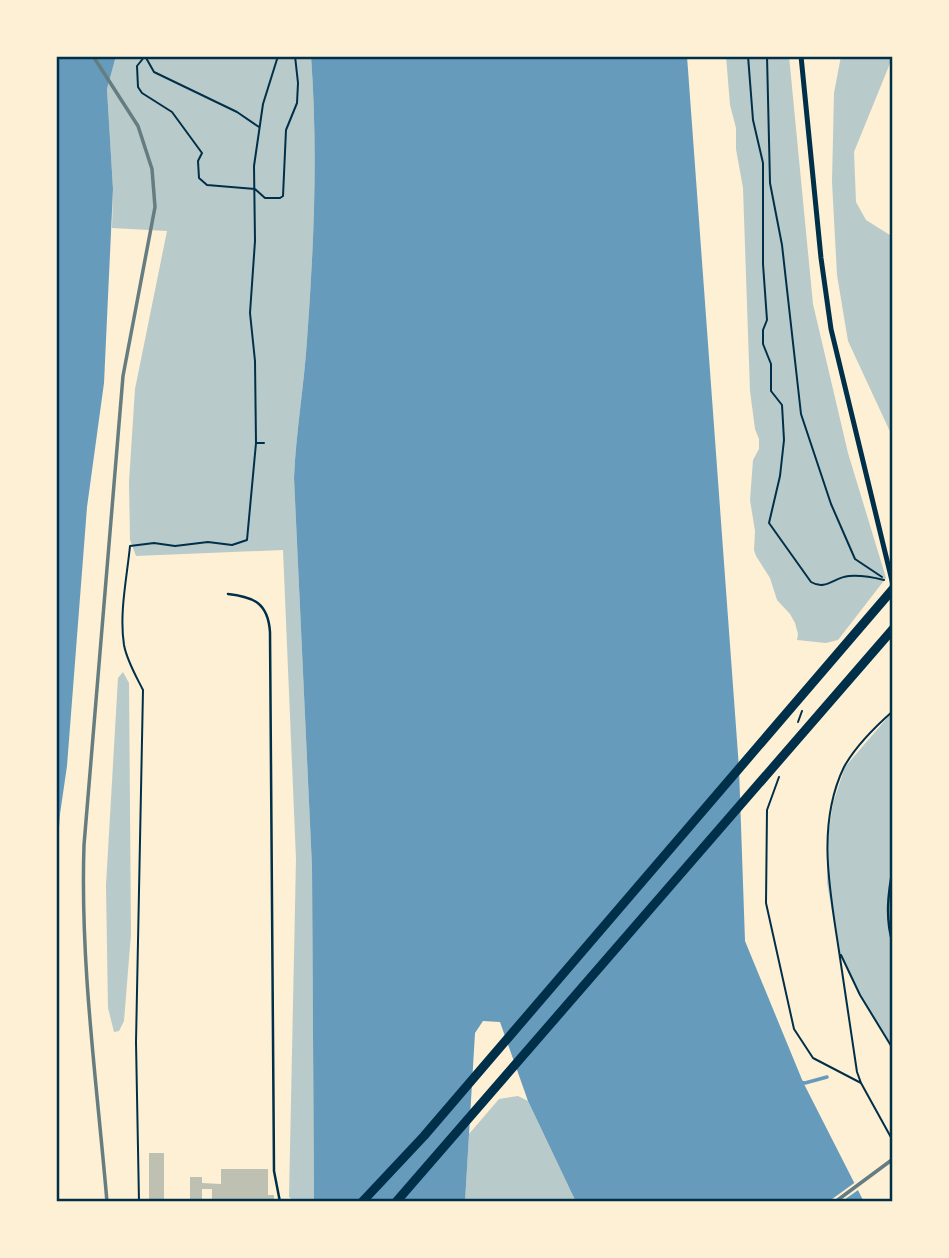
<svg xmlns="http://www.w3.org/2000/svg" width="949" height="1258" font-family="Cabin,sans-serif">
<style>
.green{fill:#b9caca}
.water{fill:#669bbc}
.pier{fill:#fdf0d5}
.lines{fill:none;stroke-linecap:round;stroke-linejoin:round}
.stream{stroke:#669bbc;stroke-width:3.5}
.building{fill:#bec0b2}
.path{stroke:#003049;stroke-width:2}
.service{stroke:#003049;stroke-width:2.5}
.minor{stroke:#003049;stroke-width:5}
.motorway{stroke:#003049;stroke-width:9}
.rail{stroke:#657d81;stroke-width:3.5}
.neatline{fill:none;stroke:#003049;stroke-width:2.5}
</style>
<rect width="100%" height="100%" fill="#fdf0d5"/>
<path class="green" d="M116,56H311C318,150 314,245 307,340C304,386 296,432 294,478L312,867L314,1202H295L289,1197L296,859L283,550L136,556L130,540L129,482L135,389L167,231L112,228L113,189L107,89Z
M726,56H789L813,304L848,453L886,578L838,640L826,643L797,640L798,634L795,623L790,614L777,600L770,578L756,556L754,550L755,531L750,500L753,460L759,449V439L755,429L750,391L743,188L736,149V128L730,105Z
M841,56H893L854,152L856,202L866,220L893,237V438L848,341L837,275L832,182L834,93Z
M123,672L129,683L131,934L124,1021L119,1031L114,1032L108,1008L106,885L118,678Z
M893,711V1049L860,995L839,951L827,883V844L833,803L845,767Z
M518,1096L528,1101L576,1202H465L469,1134L499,1099Z"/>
<path class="water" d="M58,56H116L107,89L113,189L104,383L87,507L67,766L60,814L56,867Z
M311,56H687L739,768L745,941L803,1082L864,1202H576L528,1101L500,1022L483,1021L475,1033L465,1202H314L312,867L294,478C296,432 304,386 307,340C314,245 318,150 311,56Z"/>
<path class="pier" d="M857,1181L861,1188L841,1202H828Z"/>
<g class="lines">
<path class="stream" d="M799,1082L805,1083L827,1077"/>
</g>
<path class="building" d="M149,1153H164V1202H149Z
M221,1169H268V1195H274V1202H212V1189H202V1200L190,1199V1177H202V1183L221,1184Z"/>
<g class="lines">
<path class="path" d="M748,56L753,120L763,163V264L767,320L763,330V344L771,364V391L782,405L784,440L780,476L769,523L811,582C826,591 834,577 849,576C862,575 872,577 884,580
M767,56L770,183L782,245L801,414L831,504L855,559L882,577
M259,127L237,112L154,72L145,56L137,66L138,87L142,93L172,112L202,153L198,161L199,178L207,185L255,189L265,198H280L283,196L286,130L297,103L298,83L295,56
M257,443H264
M893,711C876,726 855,747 844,767C816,825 830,891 839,951C845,991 851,1032 857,1072L861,1083L893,1141
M798,722L802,711
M779,777L767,810L766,903L794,1029L813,1058L861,1083
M841,955L860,995L893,1049
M139,1202L136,1042L143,690C136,676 127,661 124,645C119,613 127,577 130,546L154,543L175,546L208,542L232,545L247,540L256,443L255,361L250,313L255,241L254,166L263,104L278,56"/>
<path class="service" d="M228,594C254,597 268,603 270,632L274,1171L280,1202
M893,868C888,893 885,919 893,944"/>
<path class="minor" d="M801,56L821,258L831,329L893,585"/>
<path class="motorway" d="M362,1202L424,1136L893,589
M396,1202L893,629"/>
<path class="rail" d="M93,56L138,126L152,169L155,207L123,376L84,845C80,964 97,1084 107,1202
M835,1202L893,1159"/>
</g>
<rect width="949" height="1258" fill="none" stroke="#fdf0d5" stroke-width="116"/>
<rect x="58" y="58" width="833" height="1142" class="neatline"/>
</svg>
